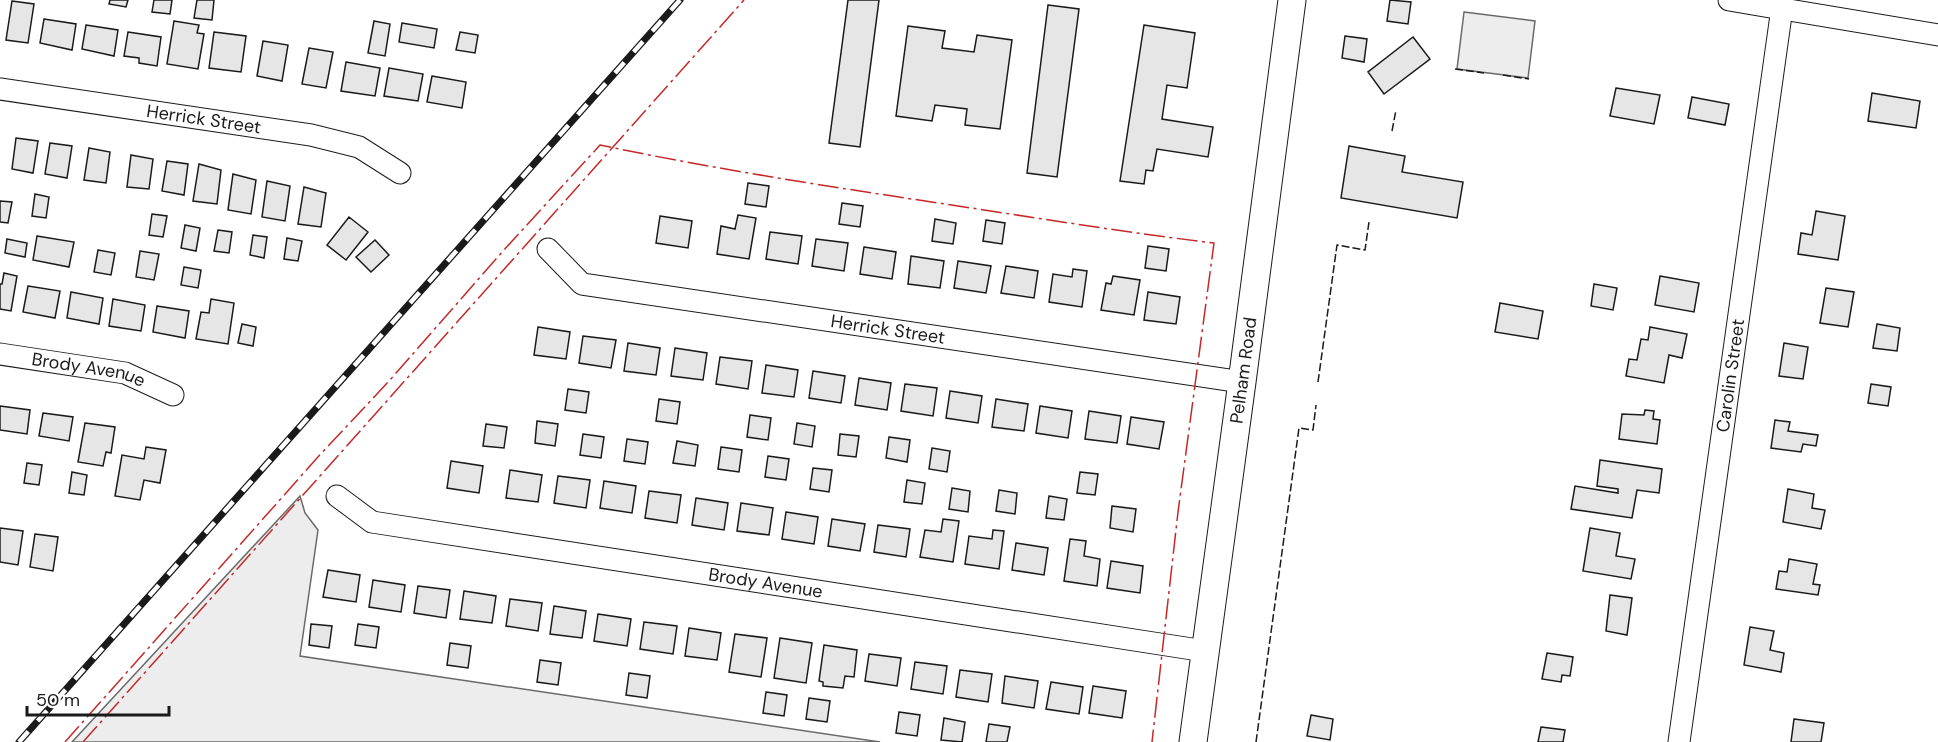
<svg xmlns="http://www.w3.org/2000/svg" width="1938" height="742" font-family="'DM Sans',sans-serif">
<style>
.built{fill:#ededed;stroke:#6a6a6a;stroke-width:1.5}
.building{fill:#e6e6e6;stroke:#1a1a1a;stroke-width:1.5}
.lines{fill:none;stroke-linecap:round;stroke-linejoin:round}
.minor-casing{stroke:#1a1a1a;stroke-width:23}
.major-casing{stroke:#1a1a1a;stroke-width:29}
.minor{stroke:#fff;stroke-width:21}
.major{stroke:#fff;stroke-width:27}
.rail-casing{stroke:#1a1a1a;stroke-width:7}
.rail{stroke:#fff;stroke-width:4.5;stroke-dasharray:14;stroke-linecap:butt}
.fence{stroke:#1a1a1a;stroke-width:1.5;stroke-dasharray:8 3;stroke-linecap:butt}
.power{stroke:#c62828;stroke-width:1.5;stroke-dasharray:21 4.5 3 4.5;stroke-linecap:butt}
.labels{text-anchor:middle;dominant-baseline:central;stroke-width:4.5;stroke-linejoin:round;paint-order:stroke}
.street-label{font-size:18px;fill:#1a1a1a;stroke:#fff}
</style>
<rect width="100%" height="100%" fill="#fff"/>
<path class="built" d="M1464,12L1535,21L1528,78L1457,69Z
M300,496L305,513L318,530L300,656L880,742H72Z"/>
<path class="building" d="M110,0H128L126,7L109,4Z
M154,0H172L170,14L152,12Z
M197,0H214L212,20L194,18Z
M848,0H879L860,147L829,143Z
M1390,0L1411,2L1408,24L1387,21Z
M12,1L34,4L28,43L6,40Z
M1048,5L1079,9L1057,177L1027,173Z
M44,19L76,24L72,50L40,43Z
M174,21L199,25L197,33L204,34L198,69L167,64Z
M374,21L390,24L385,56L368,53Z
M402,23L437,29L434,48L399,42Z
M86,25L118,30L114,56L82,49Z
M1144,25L1195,33L1187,88L1167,85L1162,119L1213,127L1208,157L1157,149L1153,171L1146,170L1144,184L1120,181Z
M908,26L945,31L942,48L974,52L977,35L1012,40L1000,129L965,125L967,109L935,105L932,121L896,116Z
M128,32L161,37L157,66L139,63V58L124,56Z
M214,32L246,36L241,72L209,68Z
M460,32L478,35L475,53L456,50Z
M1345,36L1367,39L1364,62L1342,58Z
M1413,37L1430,59L1384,94L1368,72Z
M263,41L288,45L282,81L257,76Z
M309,48L333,52L326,88L302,84Z
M346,62L380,68L375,96L341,91Z
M389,68L423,74L418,101L384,96Z
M432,76L466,82L462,108L427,102Z
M1616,88L1660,95L1654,124L1610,116Z
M1872,93L1920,101L1916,128L1868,121Z
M1692,97L1729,104L1725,125L1688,118Z
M16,138L38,141L33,173L12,169Z
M50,143L72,146L67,178L45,174Z
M1349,146L1405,156L1402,172L1463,182L1457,218L1341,198Z
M89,148L110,152L106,183L84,180Z
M131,155L153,159L149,189L127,187Z
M167,161L188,164L184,195L162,191Z
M199,164L221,170L217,204L193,201Z
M233,174L256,180L251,214L228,210Z
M267,181L290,186L285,221L262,217Z
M748,183L769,186L766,207L745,204Z
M304,187L326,193L321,227L298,224Z
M35,194L49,197L46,218L32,216Z
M0,201L12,202L8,223L0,222Z
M842,203L863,206L860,227L839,224Z
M1816,211L1845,216L1838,260L1798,254L1801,233L1812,235Z
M152,214L167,216L163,237L149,235Z
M738,215L756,218L749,259L717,254L721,226L735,229Z
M660,216L692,221L688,248L656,243Z
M349,217L368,232L346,260L327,245Z
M935,219L956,223L953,244L932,241Z
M986,220L1005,223L1002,244L983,241Z
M185,225L200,228L196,251L181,248Z
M218,230L232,232L229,253L214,251Z
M770,232L802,236L798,264L766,259Z
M253,235L267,237L264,258L250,255Z
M37,236L74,242L69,267L33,260Z
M287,238L302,241L298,261L284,259Z
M7,239L27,243L25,257L5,253Z
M816,239L848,243L844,271L812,266Z
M375,240L389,255L371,272L356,257Z
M1148,246L1169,249L1166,271L1145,268Z
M864,247L896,252L892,279L860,274Z
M98,250L115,253L111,275L94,272Z
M140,251L159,254L154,280L136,277Z
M911,256L944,261L940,288L908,284Z
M958,261L991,266L986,293L954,288Z
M1006,266L1038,271L1034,298L1001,293Z
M184,267L201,270L198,288L181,285Z
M1073,269L1087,271L1082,307L1049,302L1053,274L1072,277Z
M4,273L17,276L11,311L0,309V284H2Z
M1113,276L1140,280L1134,315L1101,310L1106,283L1111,284Z
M1660,276L1699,283L1694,312L1655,305Z
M1594,284L1617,288L1613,310L1591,306Z
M28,286L60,291L55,318L23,312Z
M1826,288L1854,292L1848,327L1820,323Z
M71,292L103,298L99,324L67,318Z
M1148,292L1180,297L1176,324L1144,320Z
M113,299L145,305L141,331L109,326Z
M211,299L234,303L228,344L196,339L201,312L209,313Z
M1500,303L1543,311L1538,339L1495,332Z
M157,306L189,311L185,338L153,332Z
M242,324L256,327L253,346L238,343Z
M1877,324L1900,328L1897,351L1873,348Z
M538,327L570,332L566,359L534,355Z
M1650,327L1687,334L1682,358L1669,355L1664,383L1626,376L1629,359L1637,360L1641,339L1648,340Z
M583,336L616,340L611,368L579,363Z
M628,343L660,348L656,375L624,371Z
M1784,343L1808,347L1803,379L1779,376Z
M675,348L707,353L703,380L671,376Z
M720,357L752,361L748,389L716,384Z
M766,365L798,370L794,397L762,393Z
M813,371L845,376L841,403L809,398Z
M859,378L891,383L887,410L855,405Z
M905,384L937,388L933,416L901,411Z
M1871,384L1891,387L1888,406L1868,403Z
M568,389L589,392L586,413L565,410Z
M950,391L982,396L978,423L946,418Z
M659,399L680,402L677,424L656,421Z
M996,399L1028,404L1024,431L992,427Z
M0,406L30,410L27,434L0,430Z
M1040,406L1072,411L1068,438L1036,433Z
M1645,410L1654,411L1653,419L1660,420L1657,444L1619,439L1622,414L1644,415Z
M1089,411L1121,416L1117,443L1085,439Z
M43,413L73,417L69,441L39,436Z
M750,415L771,418L768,440L747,437Z
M1131,417L1164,422L1159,449L1127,444Z
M1775,420L1790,422L1788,431L1818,435L1816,446L1803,444L1801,452L1771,448Z
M537,421L558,424L555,446L535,443Z
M85,423L115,427L111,453L106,452L103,466L78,462Z
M797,423L815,426L812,447L794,444Z
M486,424L507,427L504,448L483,446Z
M583,434L604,437L601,458L580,455Z
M840,434L859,436L856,457L838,455Z
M889,437L910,440L907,462L886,458Z
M627,439L648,442L645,464L624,461Z
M677,441L698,445L695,466L673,463Z
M146,447L166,450L160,483L144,480L140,500L115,496L122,455L144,459Z
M721,447L742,450L739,472L718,469Z
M932,448L950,451L947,472L929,469Z
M768,456L789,459L786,480L765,477Z
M1600,460L1662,469L1659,493L1637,490L1632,518L1571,509L1575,486L1618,493V489L1597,486Z
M451,461L483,466L479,493L447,488Z
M27,463L42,465L39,485L24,483Z
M813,468L832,470L829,492L810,489Z
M510,470L542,475L538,502L506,498Z
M72,472L87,475L84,495L69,493Z
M1080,472L1098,474L1095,495L1077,493Z
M558,476L590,480L586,508L554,503Z
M907,480L925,483L922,504L904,502Z
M604,481L636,486L632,513L600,508Z
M952,488L970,491L968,512L949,509Z
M1788,489L1814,494L1812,508L1825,510L1821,529L1783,522Z
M999,490L1017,493L1015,514L996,511Z
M649,491L681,495L677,523L645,518Z
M1049,496L1067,499L1064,520L1046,518Z
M696,498L728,503L724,530L692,525Z
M741,503L773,508L769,535L737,531Z
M1112,506L1136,509L1133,532L1110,528Z
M786,512L818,517L814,544L782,539Z
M832,519L865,524L860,551L828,546Z
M943,519L959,521L953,562L920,557L925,530L941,532Z
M878,525L910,529L906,557L874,552Z
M0,528L23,531L18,565L0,562Z
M1590,528L1620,533L1616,556L1635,559L1631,579L1583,571Z
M993,530L1004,531L999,569L965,564L969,536L992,539Z
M35,534L58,537L53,571L30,567Z
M1070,539L1086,541L1084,556L1100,559L1097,586L1064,581Z
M1016,543L1048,548L1044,575L1012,570Z
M1789,559L1817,564L1813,584L1820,585L1818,595L1776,589L1779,571L1787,572Z
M1111,561L1143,566L1140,593L1107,588Z
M328,570L360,575L356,602L323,597Z
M373,580L405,585L401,612L369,607Z
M418,586L450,590L446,618L414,613Z
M464,591L496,596L492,623L460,619Z
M1610,595L1632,598L1627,635L1606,631Z
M510,599L542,603L538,631L506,626Z
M554,606L586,611L582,638L550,634Z
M598,614L631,619L627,646L594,641Z
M644,622L677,626L673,654L640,649Z
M311,624L332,626L329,648L309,645Z
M358,624L379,627L376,648L355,645Z
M1750,627L1774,631L1770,650L1784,653L1781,672L1744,665Z
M689,628L721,633L717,660L685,656Z
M735,634L767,638L761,677L729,672Z
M780,638L812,643L806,683L774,678Z
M450,643L471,646L468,668L447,665Z
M824,645L857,650L854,677L845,676L843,688L823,686V682L819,681Z
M1547,653L1573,657L1570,676L1562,675L1561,682L1542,679Z
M869,654L901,658L897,686L865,681Z
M540,660L561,663L558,685L537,682Z
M915,662L947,666L943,694L911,689Z
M960,670L992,674L988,702L956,697Z
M629,673L650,676L647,698L626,695Z
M1005,676L1038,681L1034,708L1002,703Z
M1051,682L1083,687L1079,714L1046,709Z
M1093,686L1126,691L1122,718L1089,713Z
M766,692L787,695L784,716L763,713Z
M809,698L830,701L827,722L806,719Z
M899,712L920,715L917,736L896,733Z
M1311,715L1333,719L1330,740L1307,736Z
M944,718L965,722L962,742L941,740Z
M1794,719L1824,723L1821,742H1791Z
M989,724L1010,727L1007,742H986Z
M1541,727L1565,730L1563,742H1538Z"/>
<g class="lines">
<g class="minor-casing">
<g id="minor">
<path d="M1729,0L1938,35"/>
<path id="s1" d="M0,89L311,135L359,147L400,173"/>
<path id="s2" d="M548,249L582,284L1242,382"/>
<path id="s3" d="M0,354L125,373L173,395"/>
<path id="s4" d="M337,496L372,522L1205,651"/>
<path id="s5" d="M1679,742L1782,8"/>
</g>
</g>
<g class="major-casing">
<g id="major">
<path id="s6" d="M1193,742L1242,382L1292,0"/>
</g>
</g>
<use href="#minor" class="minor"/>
<use href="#major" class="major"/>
<g class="rail-casing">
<path id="rail" d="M19,742L680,0"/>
</g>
<use href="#rail" class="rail"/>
<path class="fence" d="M1455,69L1484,73
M1503,75L1529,79
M1392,131L1396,110
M1318,382L1337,245L1365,250L1369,222
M1256,742L1299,428L1313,430L1316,405"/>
<path class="power" d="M65,742L317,458L390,380L503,251L600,145C719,170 839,188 958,206C1044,219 1129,233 1214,243L1178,512L1152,742
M83,742L744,0"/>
</g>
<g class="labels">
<g class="street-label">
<text stroke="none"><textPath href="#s1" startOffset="206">Herrick Street</textPath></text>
<text stroke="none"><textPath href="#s2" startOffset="358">Herrick Street</textPath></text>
<text stroke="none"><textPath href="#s3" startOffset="90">Brody Avenue</textPath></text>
<text stroke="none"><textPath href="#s6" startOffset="375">Pelham Road</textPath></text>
<text stroke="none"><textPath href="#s5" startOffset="370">Carolin Street</textPath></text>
<text stroke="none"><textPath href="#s4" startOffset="442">Brody Avenue</textPath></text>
</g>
</g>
<path d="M27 706v9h142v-9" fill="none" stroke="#1a1a1a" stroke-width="3"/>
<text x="36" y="706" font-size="18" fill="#1a1a1a" stroke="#ffffff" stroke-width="4.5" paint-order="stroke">50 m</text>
</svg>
